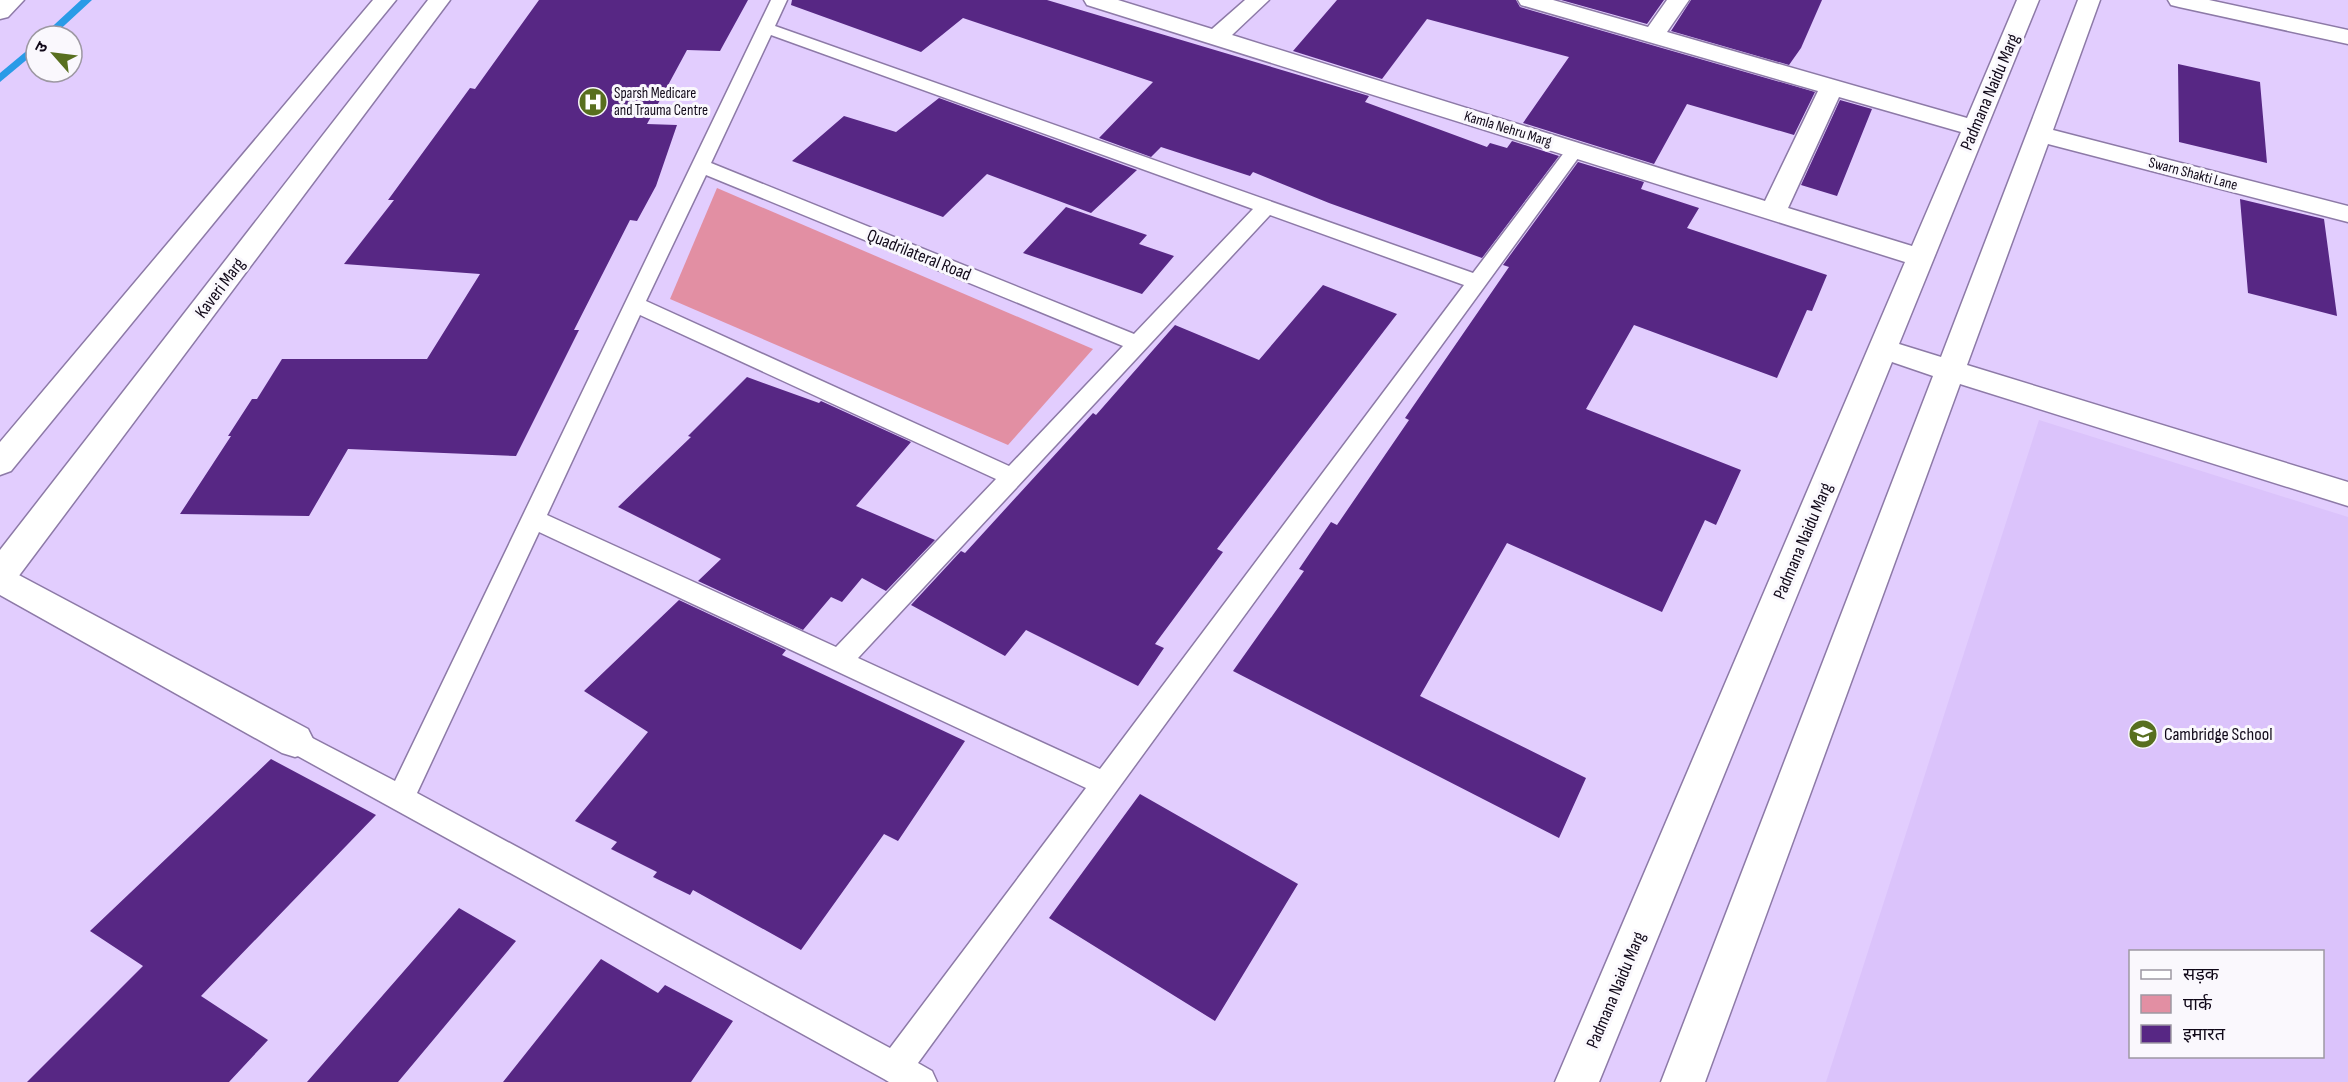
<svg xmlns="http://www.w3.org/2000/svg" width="2348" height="1082" font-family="'Sofia Sans Condensed','Noto Sans Devanagari',sans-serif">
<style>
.built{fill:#dbc3fb;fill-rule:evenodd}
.green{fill:#e28fa3}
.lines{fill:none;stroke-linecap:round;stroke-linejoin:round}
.stream{fill:#299be7;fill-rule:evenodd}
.building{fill:#572784}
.service-casing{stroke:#8d7aa7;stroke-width:3}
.minor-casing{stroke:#8d7aa7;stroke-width:3}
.tertiary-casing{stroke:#8d7aa7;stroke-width:3}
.service{fill:#fff;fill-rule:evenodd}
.minor{fill:#fff;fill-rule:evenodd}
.tertiary{fill:#fff;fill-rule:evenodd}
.labels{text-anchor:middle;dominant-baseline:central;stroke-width:6;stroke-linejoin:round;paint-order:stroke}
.far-poi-label{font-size:15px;fill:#110919;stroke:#faf8fd;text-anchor:start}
.far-street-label{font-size:15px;fill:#110919;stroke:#faf8fd}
.street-label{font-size:18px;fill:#110919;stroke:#faf8fd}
.poi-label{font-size:18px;fill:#110919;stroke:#faf8fd;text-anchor:start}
</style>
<rect width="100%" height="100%" fill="#e2cdfe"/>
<path class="built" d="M2039,420L2348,517V1082H1826ZM2130,952H2322V1056H2130Z"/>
<path class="green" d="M717,188L1093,349L1008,445L670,299Z"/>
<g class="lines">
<path class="stream" d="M81,0H92L53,36H42Z
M36,43V52L0,82V73Z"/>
</g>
<path class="building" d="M539,0H748L720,51L687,50L647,124L677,125L656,186L637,221L630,220L574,330H579L516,456L348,449L309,516L180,514L231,436H228L252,399H257L282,359H427L480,274L344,264L394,200H388L470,88L475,89Z
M792,0H1047L1369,96L1365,102L1487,147L1490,143L1507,148L1512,141L1559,156L1482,258L1329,203L1253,172L1250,176L1161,147L1151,157L1099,138L1153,82L963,18L921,52L791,5Z
M1337,0H1516L1520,7L1815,92L1794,135L1687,104L1654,164L1523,123L1569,57L1427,19L1382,79L1293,51Z
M1561,0H1664L1647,24Z
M1691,0H1822L1801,48L1789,65L1671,31Z
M2178,64L2260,82L2267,163L2179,142Z
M939,98L1137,170L1091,213L987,174L943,217L792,161L844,116L896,132Z
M1840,100L1872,109L1837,196L1801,185Z
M1578,162L1644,182L1641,189L1699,208L1687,228L1827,275L1812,311L1807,310L1777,378L1634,325L1586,409L1741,470L1716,525L1705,520L1662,612L1507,543L1420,696L1586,778L1559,838L1233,671L1304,571L1299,569L1331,522L1337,525L1409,420L1405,418L1509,267L1503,265Z
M2240,199L2324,219L2337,316L2248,293Z
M1066,207L1147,235L1139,244L1174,256L1142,294L1023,253Z
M1323,285L1397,314L1217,549L1223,552L1155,644L1164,648L1138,686L1026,630L1005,656L911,605L961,551L965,553L1093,413L1096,415L1175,325L1259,360Z
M747,377L819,403L821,401L911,442L856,506L935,540L886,591L862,578L842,602L831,597L803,630L698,581L721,559L618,507L691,437L688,436Z
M679,600L786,650L782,655L965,741L898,841L884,834L801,950L693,890L690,895L653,877L657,872L611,849L617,842L575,821L648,732L584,691Z
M271,759L376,815L201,996L268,1040L229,1082H27L143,966L90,931Z
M1140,794L1298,884L1215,1021L1049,918Z
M459,908L516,941L398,1082H307Z
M601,959L658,993L665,985L733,1021L691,1082H503Z"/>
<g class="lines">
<g class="service-casing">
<path id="service" d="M771,0H787L775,26L1473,273L1569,146L1575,145L1584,150L918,1063L932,1071L937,1082H889L884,1079L285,749L282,741L285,733L295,729L395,781ZM771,35L1253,209L1134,334L711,163ZM706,175L1123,346L1009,466L646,301ZM1270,215L1464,285L1100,769L858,658ZM640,315L996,479L836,647L547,515ZM539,532L1086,788L890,1048L417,793Z"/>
</g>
<g class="minor-casing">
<path id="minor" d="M1084,0H1118L1212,29L1245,0H1269L1232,35L1765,201L1818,91L1521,5L1518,0H1553L1648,27L1667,0H1689L1667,32L1967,118L2017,0H2039L1899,344L1941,357L2078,0H2100L2053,130L2348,206V222L2048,144L1967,365L2348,482V506L1960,384L1705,1082H1661L1933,376L1892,362L1599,1082H1555L1905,262L1087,5ZM1839,97L1961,132L1912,246L1788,208Z
M2168,0H2209L2348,30V44L2179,7L2171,5Z
M0,565L308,729L314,741L308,753L295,757L282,753L0,595Z"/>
</g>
<g class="tertiary-casing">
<path id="tertiary" d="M0,0H24L8,17L0,19Z
M373,0H396L11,471L0,475V442Z
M428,0H450L12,585L0,589V550Z"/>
</g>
<use href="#service" class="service"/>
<use href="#minor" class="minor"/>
<use href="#tertiary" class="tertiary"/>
</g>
<defs>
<g id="hospital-disc" transform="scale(1.5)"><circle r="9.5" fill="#586f1f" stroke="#faf8fd"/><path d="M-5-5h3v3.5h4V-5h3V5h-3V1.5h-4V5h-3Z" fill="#fff"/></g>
<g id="school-disc" transform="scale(1.5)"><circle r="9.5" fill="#586f1f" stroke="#faf8fd"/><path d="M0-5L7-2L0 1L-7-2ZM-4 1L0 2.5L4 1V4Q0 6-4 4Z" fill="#fff"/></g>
</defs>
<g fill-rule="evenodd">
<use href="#hospital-disc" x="593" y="102"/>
<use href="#school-disc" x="2143" y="734"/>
</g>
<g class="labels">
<g class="far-poi-label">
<text x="614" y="93">Sparsh Medicare<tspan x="614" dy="17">and Trauma Centre</tspan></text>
</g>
<g class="far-street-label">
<text transform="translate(1508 129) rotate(17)">Kamla Nehru Marg</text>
<text transform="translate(2193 174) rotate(15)">Swarn Shakti Lane</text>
</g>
<g class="street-label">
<text transform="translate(1990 92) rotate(-67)">Padmana Naidu Marg</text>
<text transform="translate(919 255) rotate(22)">Quadrilateral Road</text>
<text transform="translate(220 288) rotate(-53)">Kaveri Marg</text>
<text transform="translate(1803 541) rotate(-67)">Padmana Naidu Marg</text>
<text transform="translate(1616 990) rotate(-67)">Padmana Naidu Marg</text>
</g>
<g class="poi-label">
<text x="2164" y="734">Cambridge School</text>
</g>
</g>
<rect x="2129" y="950" width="195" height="108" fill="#faf8fd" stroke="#9d98a2" stroke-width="1.5"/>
<rect x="2141" y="970" width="30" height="9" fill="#ffffff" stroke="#9d98a2" stroke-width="1.5"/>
<text x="2183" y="980" font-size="18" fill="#110919">सड़क</text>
<rect x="2141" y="995" width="30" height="18" fill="#e28fa3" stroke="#9d98a2" stroke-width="1.5"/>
<text x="2183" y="1010" font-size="18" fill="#110919">पार्क</text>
<rect x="2141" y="1025" width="30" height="18" fill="#572784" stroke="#9d98a2" stroke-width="1.5"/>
<text x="2183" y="1040" font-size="18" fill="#110919">इमारत</text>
<g transform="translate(54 54) rotate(298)"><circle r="28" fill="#faf8fd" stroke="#9d98a2" stroke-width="1.5"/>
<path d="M0-4.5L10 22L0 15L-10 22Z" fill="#586f1f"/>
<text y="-9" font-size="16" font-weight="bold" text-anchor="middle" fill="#110919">उ</text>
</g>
</svg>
